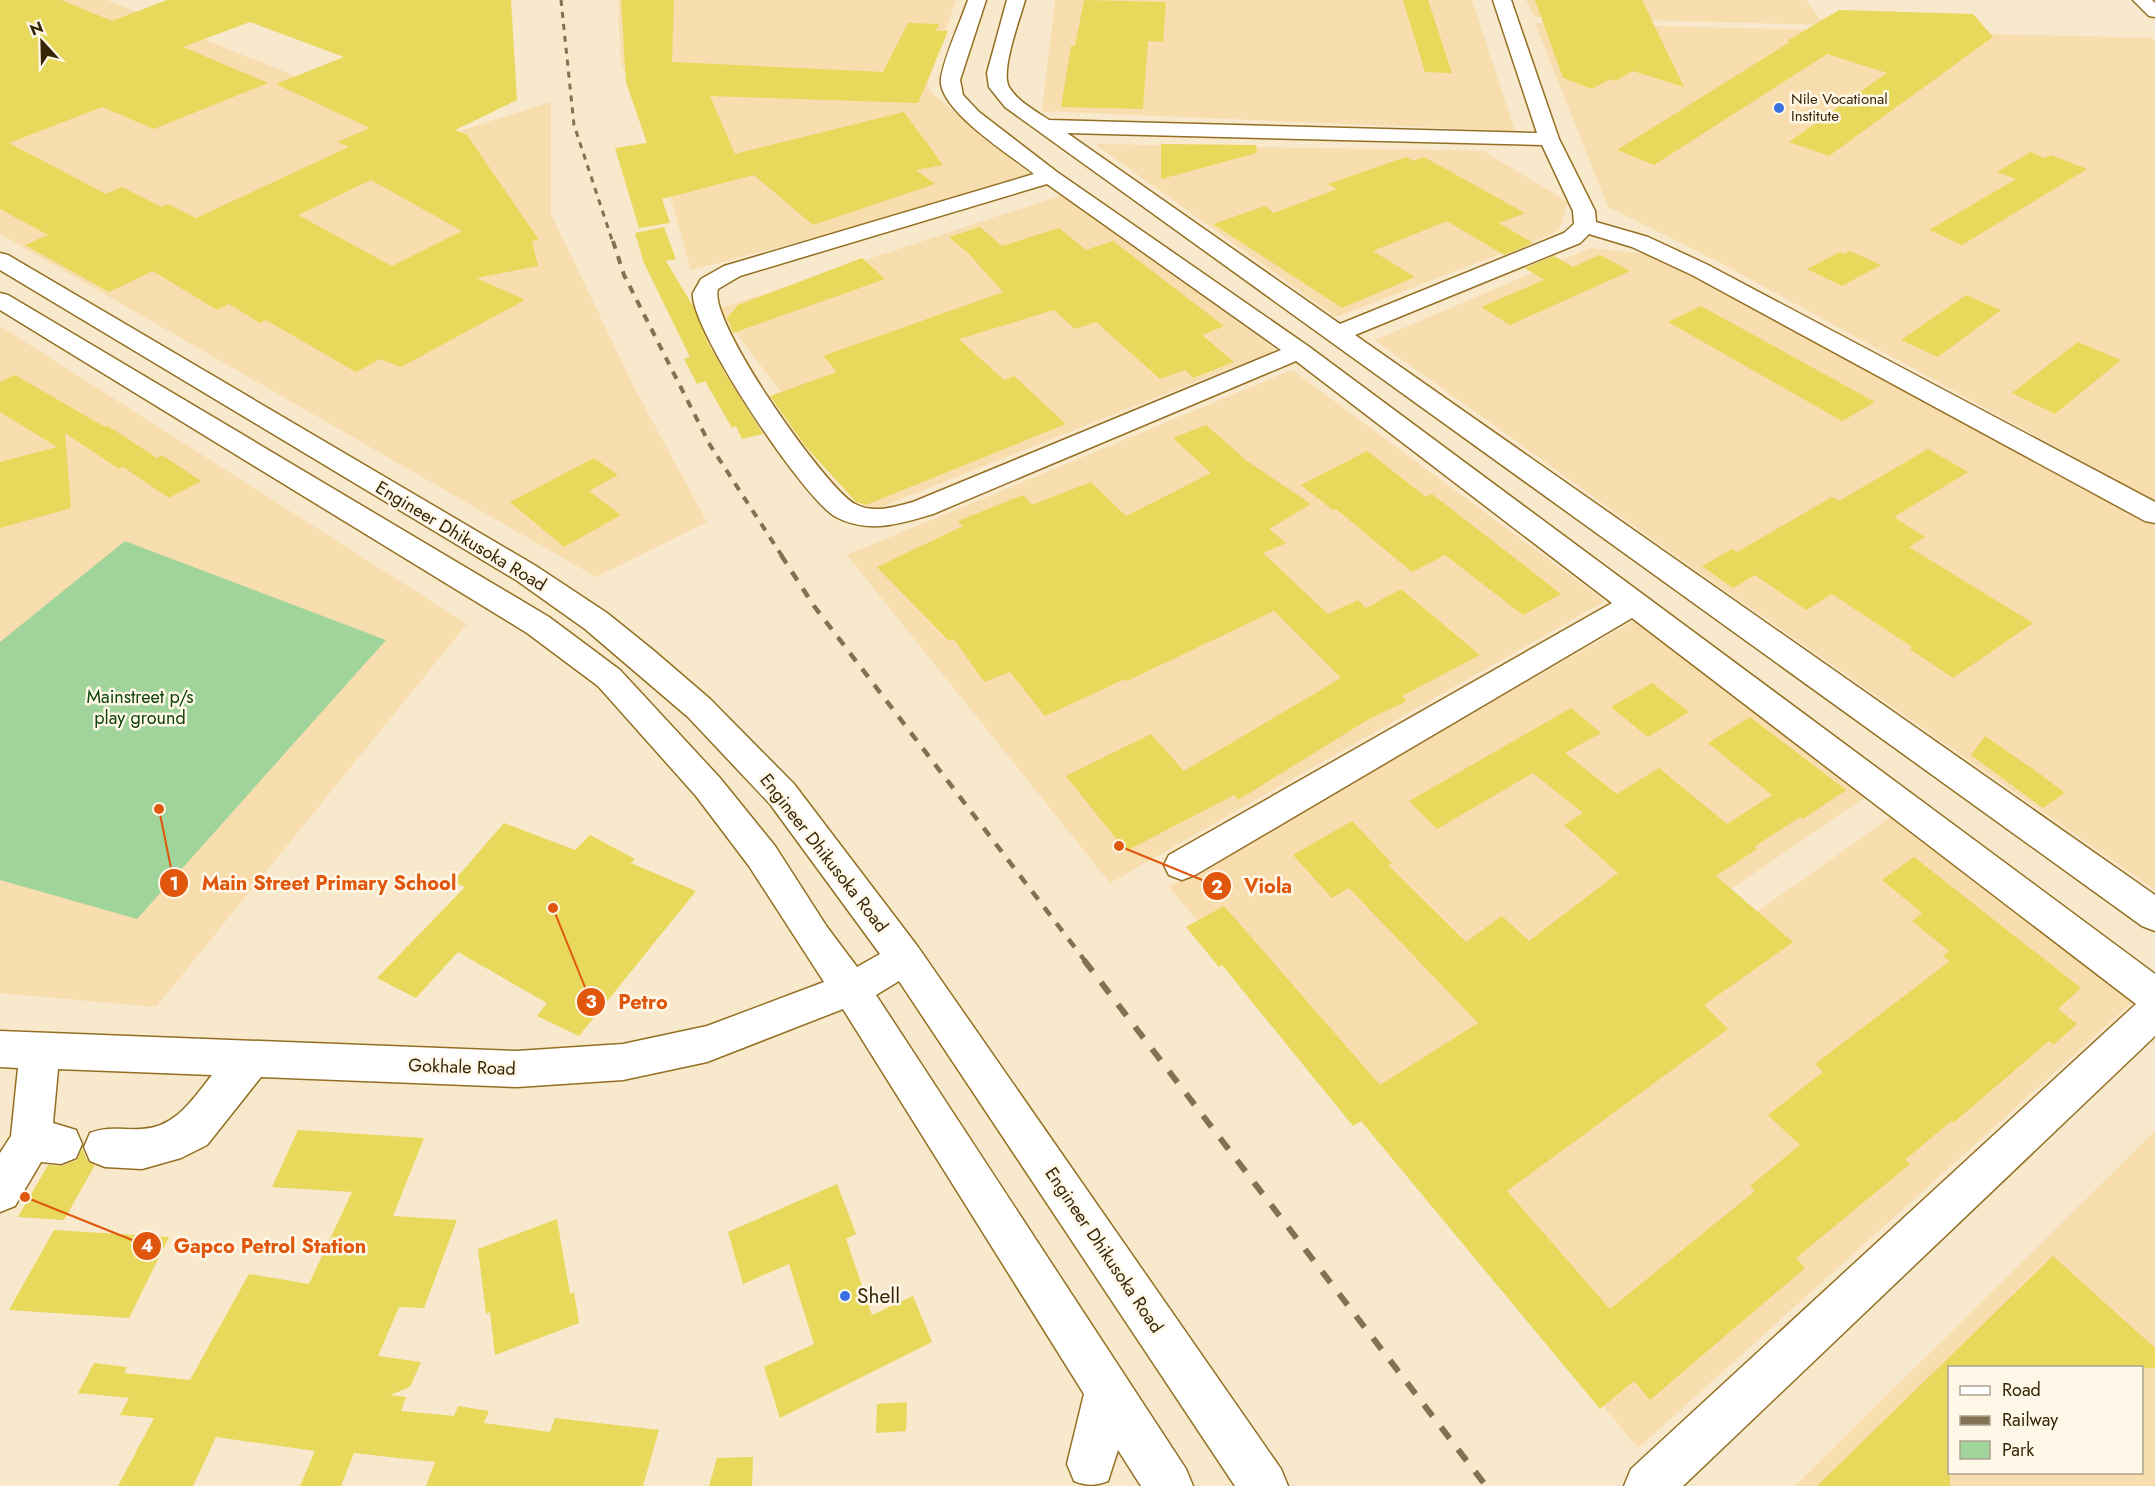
<svg xmlns="http://www.w3.org/2000/svg" width="2155" height="1486" font-family="Jost,sans-serif">
<style>
.built{fill:#f8ddae;fill-rule:evenodd}
.green{fill:#a1d49a}
.building{fill:#e8d85c;fill-rule:evenodd}
.lines{fill:none;stroke-linecap:round;stroke-linejoin:round}
.minor-casing{stroke:#946f21;stroke-width:3}
.minor{fill:#fff;fill-rule:evenodd}
.rail-far3{stroke:#827254;stroke-width:3;stroke-dasharray:6 6;stroke-linecap:butt}
.rail-far2{stroke:#827254;stroke-width:4;stroke-dasharray:8 8;stroke-linecap:butt}
.rail-far1{stroke:#827254;stroke-width:4.5;stroke-dasharray:10 10;stroke-linecap:butt}
.rail{stroke:#827254;stroke-width:6;stroke-dasharray:14 14;stroke-linecap:butt}
.poi-dot{fill:#3771e0;stroke:#fff7e8;stroke-width:2}
.labels{text-anchor:middle;dominant-baseline:central;stroke-width:5;stroke-linejoin:round;paint-order:stroke}
.far-poi-label{font-size:15px;fill:#362606;stroke:#fff7e8;text-anchor:start}
.street-label{font-size:18px;fill:#362606;stroke:#fff7e8}
.park-label{font-size:18px;fill:#0c4306;stroke:#fff7e8}
.near-poi-label{font-size:21px;fill:#362606;stroke:#fff7e8;text-anchor:start}
.leader{fill:none;stroke:#df560c;stroke-width:2}
.callout-dot{fill:#df560c;stroke:#fff7e8;stroke-width:2}
.mark-label{font-size:18px;text-anchor:middle;font-weight:bold;fill:#fff}
.callout-label{font-size:20px;text-anchor:middle;font-weight:bold;fill:#df560c;stroke:#fff7e8;stroke-width:5;stroke-linejoin:round;paint-order:stroke}
</style>
<rect width="100%" height="100%" fill="#f8e8cc"/>
<path class="built" d="M0,0H107L444,136L551,102V214L635,389L707,522L596,577L0,234Z
M618,0H956L927,86L933,94L1037,180L691,270L670,195L621,62Z
M1055,0H1472L1515,131L1042,111Z
M1526,0H1806L1824,25L1534,17Z
M1535,23L2151,38L2155,41V501L1719,262L1608,207Z
M1095,144L1483,151L1568,202L1559,230L1552,234L1336,317Z
M1062,195L1276,350L871,511L718,309Z
M1591,248L1672,257L1940,410L2155,526V890L1676,556L1375,340Z
M0,326L467,624L156,1007L0,993Z
M1292,370L1605,601L1110,883L847,555Z
M1637,619L1870,794L1375,1132L1169,887Z
M1895,814L2137,998L1638,1448L1400,1165Z
M2155,1131V1486H1795ZM1950,1368H2142V1472H1950Z"/>
<path class="green" d="M125,541L386,640L137,919L0,880V642Z"/>
<path class="building" d="M0,0H61L112,21L167,0H511L517,100L455,130L467,135L539,240L532,241L538,266L476,278L525,300L401,367L380,359L356,372L266,320L260,323L229,304L217,310L153,271L109,292L25,245L48,235L0,209ZM250,22L344,57L276,84L370,128L337,142L349,147L196,218L168,204L161,207L122,187L106,194L9,143L102,107L154,129L268,83L183,47ZM371,180L462,231L392,266L298,215Z
M621,0H674L672,62L883,72L908,23L939,24L936,31H948L918,103L710,96L735,154L904,112L943,165L916,170L935,184L813,225L754,175L662,199L670,223L639,228L615,148L647,143L626,82Z
M1084,0L1166,2L1163,42L1148,41L1143,109L1061,107L1071,46H1075Z
M1403,0H1428L1452,73L1425,72Z
M1535,0H1642L1684,87L1633,71L1615,81L1610,79L1592,89L1563,78Z
M1839,10L1973,14L1993,37L1829,156L1789,142L1887,73L1827,54L1654,165L1617,150L1790,42L1787,41Z
M1161,144L1256,145L1257,153L1161,179Z
M2031,152L2044,158L2051,155L2087,169L1962,245L1929,230L2016,179L1997,172Z
M1406,157L1413,161L1424,157L1525,213L1499,223L1533,243L1504,255L1447,221L1373,251L1415,277L1342,308L1213,224L1265,206L1274,213L1337,189L1328,184Z
M664,227L676,259L666,261L694,308L707,341L726,375L763,434L742,439L736,426L732,428L705,381L697,384L684,359L690,357L644,263L635,233Z
M980,227L1002,246L1059,228L1086,250L1113,241L1224,326L1202,335L1234,362L1193,378L1185,370L1160,379L1096,322L1075,329L1054,310L959,339L1004,380L1014,376L1066,424L866,505L856,502L806,447L770,396L837,372L823,356L1003,292L968,253L949,237Z
M1850,251L1881,265L1842,286L1807,269L1840,252L1845,254Z
M1600,255L1630,271L1510,325L1481,307L1544,280L1525,268L1554,256L1573,267Z
M862,258L885,279L733,333L727,318L738,305Z
M1966,295L2001,310L1938,357L1901,340Z
M1701,306L1875,402L1842,421L1668,322Z
M2078,342L2121,360L2055,414L2012,393Z
M15,375L105,427L108,426L157,458L162,455L201,481L169,498L123,467L119,469L65,433L71,508L0,528V462L57,447L0,412V382Z
M1206,425L1247,461L1311,504L1269,529L1286,543L1263,553L1328,614L1358,600L1366,608L1401,589L1480,655L1402,696L1407,701L1369,719L1238,800L1234,795L1126,851L1066,776L1151,734L1184,771L1341,678L1274,611L1127,681L1125,679L1045,716L1010,672L984,682L954,639L949,641L877,567L963,526L958,521L1023,495L1032,505L1091,482L1126,516L1211,473L1173,438Z
M1928,449L1968,472L1894,517L1925,537L1909,547L2033,623L1953,678L1910,649L1912,647L1832,594L1806,610L1755,575L1733,588L1702,566L1732,549L1737,552L1832,497L1839,501Z
M1367,451L1426,497L1432,494L1561,594L1523,615L1445,555L1412,572L1336,509L1333,510L1301,485Z
M594,458L618,475L589,491L621,515L564,547L510,502Z
M1652,683L1689,712L1648,737L1611,707Z
M1571,708L1601,733L1565,753L1617,794L1659,768L1727,824L1772,795L1708,743L1750,717L1846,790L1803,819L1800,817L1754,847L1757,849L1716,876L1793,942L1704,1005L1728,1029L1507,1191L1610,1309L1755,1191L1750,1186L1800,1145L1768,1115L1823,1072L1815,1064L1950,961L1943,956L1949,951L1912,921L1922,913L1882,880L1914,857L2081,988L2058,1009L2077,1024L2053,1045L2049,1041L1953,1123L1951,1121L1905,1160L1910,1164L1796,1258L1805,1268L1650,1400L1634,1381L1600,1409L1361,1121L1353,1126L1222,965L1219,967L1186,927L1224,906L1380,1085L1478,1023L1349,888L1332,898L1293,855L1352,821L1392,863L1388,865L1466,942L1502,916L1529,941L1618,873L1564,825L1583,813L1533,773L1437,829L1409,801Z
M1985,736L2040,774L2065,793L2043,808L1971,755Z
M504,823L575,850L590,835L635,859L631,863L696,891L579,1036L537,1016L547,1003L458,952L416,998L377,978L465,887L453,882Z
M298,1130L424,1138L393,1216L457,1220L424,1308L399,1307L378,1356L421,1362L410,1387L390,1395L406,1397L401,1411L454,1416L458,1406L489,1411L484,1423L550,1432L555,1418L659,1430L643,1486H426L435,1462L354,1453L341,1486H300L315,1451L216,1437L193,1486H118L154,1418L120,1415L129,1398L78,1393L94,1363L127,1367L124,1373L190,1380L249,1274L309,1284L352,1192L272,1187Z
M82,1149L88,1162L95,1165L64,1220L18,1217L48,1165L62,1166L77,1160Z
M837,1184L856,1234L846,1239L872,1315L913,1296L932,1342L780,1418L764,1367L814,1344L789,1264L743,1284L728,1232Z
M557,1219L570,1294L574,1292L579,1323L495,1355L490,1312L486,1314L478,1249Z
M54,1230L169,1237L129,1318L9,1310Z
M2053,1256L2155,1348V1368H1950V1486H1817Z
M907,1402L906,1431L876,1433L877,1404Z
M753,1457L752,1486H709L717,1458Z"/>
<g class="lines">
<g class="minor-casing">
<path id="minor" d="M968,0H986L960,80L963,95L979,112L1057,172L1308,346L2155,974V1036L1683,1486H1624L1631,1469L2136,1004L1632,618L1195,875L1182,880L1169,875L1164,865L1169,855L1612,603L1296,361L933,514C900,524 868,534 836,517C804,500 689,327 693,293L701,279L724,266L1034,174C1012,156 936,109 941,78C945,55 960,23 968,0ZM1047,184L1281,350L913,502C894,507 874,514 855,504C825,488 707,320 718,289L740,276Z
M1007,0H1025C1020,19 1000,71 1009,87C1018,102 1036,111 1049,120L1537,133L1493,0H1511L1559,139L1595,211L1596,222L1648,237L1708,265L2155,502V523L2145,521L1692,275L1632,247L1589,234L1580,243L1355,335L2155,895V931L2142,926L1005,107L989,87L987,73ZM1067,133L1542,145L1573,211L1574,224L1564,233L1340,324Z
M2133,0H2152L2155,3V17L2149,16Z
M0,253L8,255L536,566L607,613L653,650L710,699L794,784L918,947L1281,1469L1288,1486H1235L899,981L876,995L1186,1469L1193,1486H1141L1118,1450L1108,1481C1095,1486 1087,1486 1074,1481L1067,1464L1084,1394L843,1009L707,1062L623,1080L517,1087L261,1077L207,1145L181,1158L142,1169L105,1167L90,1161L84,1147L90,1133C108,1126 122,1130 141,1129C175,1128 192,1100 212,1075L58,1069L53,1123L76,1130L82,1144L76,1158L61,1164L41,1162L15,1206L0,1212V1153L11,1136L18,1068L0,1067V1031L517,1051L623,1044L707,1026L824,982L749,866L696,796L598,686L527,633L0,310V293L8,295L549,617L620,670L720,778L775,846L827,927L857,967L880,954L770,804L688,717L585,629L516,580L0,270Z"/>
</g>
<use href="#minor" class="minor"/>
<path class="rail-far3" d="M561,0L574,125L613,243"/>
<path class="rail-far2" d="M613,241L624,275L710,445L782,556"/>
<path class="rail-far1" d="M781,555L814,606L1086,962"/>
<path class="rail" d="M1084,960L1486,1486"/>
</g>
<g class="poi-dot">
<circle cx="1779" cy="108" r="6"/>
<circle cx="845" cy="1296" r="6"/>
</g>
<g class="labels">
<g class="far-poi-label">
<text x="1791" y="99">Nile Vocational<tspan x="1791" dy="17">Institute</tspan></text>
</g>
<g class="street-label">
<text transform="translate(461 536) rotate(31)">Engineer Dhikusoka Road</text>
<text transform="translate(824 853) rotate(52)">Engineer Dhikusoka Road</text>
<text transform="translate(462 1067) rotate(2)">Gokhale Road</text>
<text transform="translate(1104 1250) rotate(56)">Engineer Dhikusoka Road</text>
</g>
<g class="park-label">
<text x="140" y="697">Mainstreet p/s<tspan x="140" dy="21">play ground</tspan></text>
</g>
<g class="near-poi-label">
<text x="857" y="1296">Shell</text>
</g>
</g>
<path class="leader" d="M159 809L174 883M1119 846L1217 886M553 908L591 1002M25 1197L147 1246"/>
<g class="callout-dot">
<circle cx="159" cy="809" r="6"/>
<circle cx="1119" cy="846" r="6"/>
<circle cx="553" cy="908" r="6"/>
<circle cx="25" cy="1197" r="6"/>
<circle cx="174" cy="883" r="15"/>
<circle cx="1217" cy="886" r="15"/>
<circle cx="591" cy="1002" r="15"/>
<circle cx="147" cy="1246" r="15"/>
</g>
<g class="mark-label">
<text x="174" y="890">1</text>
<text x="1217" y="893">2</text>
<text x="591" y="1008">3</text>
<text x="147" y="1252">4</text>
</g>
<g class="callout-label">
<text x="329" y="890">Main Street Primary School</text>
<text x="1268" y="893">Viola</text>
<text x="643" y="1009">Petro</text>
<text x="270" y="1253">Gapco Petrol Station</text>
</g>
<rect x="1948" y="1366" width="195" height="108" fill="#fff7e8" stroke="#afa38e" stroke-width="1.5"/>
<rect x="1960" y="1386" width="30" height="9" fill="#ffffff" stroke="#afa38e" stroke-width="1.5"/>
<text x="2002" y="1396" font-size="18" fill="#362606">Road</text>
<rect x="1960" y="1416" width="30" height="9" fill="#827254" stroke="#afa38e" stroke-width="1.5"/>
<text x="2002" y="1426" font-size="18" fill="#362606">Railway</text>
<rect x="1960" y="1441" width="30" height="18" fill="#a1d49a" stroke="#afa38e" stroke-width="1.5"/>
<text x="2002" y="1456" font-size="18" fill="#362606">Park</text>
<g transform="translate(42 42) rotate(338)" stroke="#fff7e8" stroke-width="4.5" paint-order="stroke">
<path d="M0-4.5L10 22L0 15L-10 22Z" fill="#362606"/>
<text y="-9" font-size="16" font-weight="bold" text-anchor="middle" fill="#362606">N</text>
</g>
</svg>
